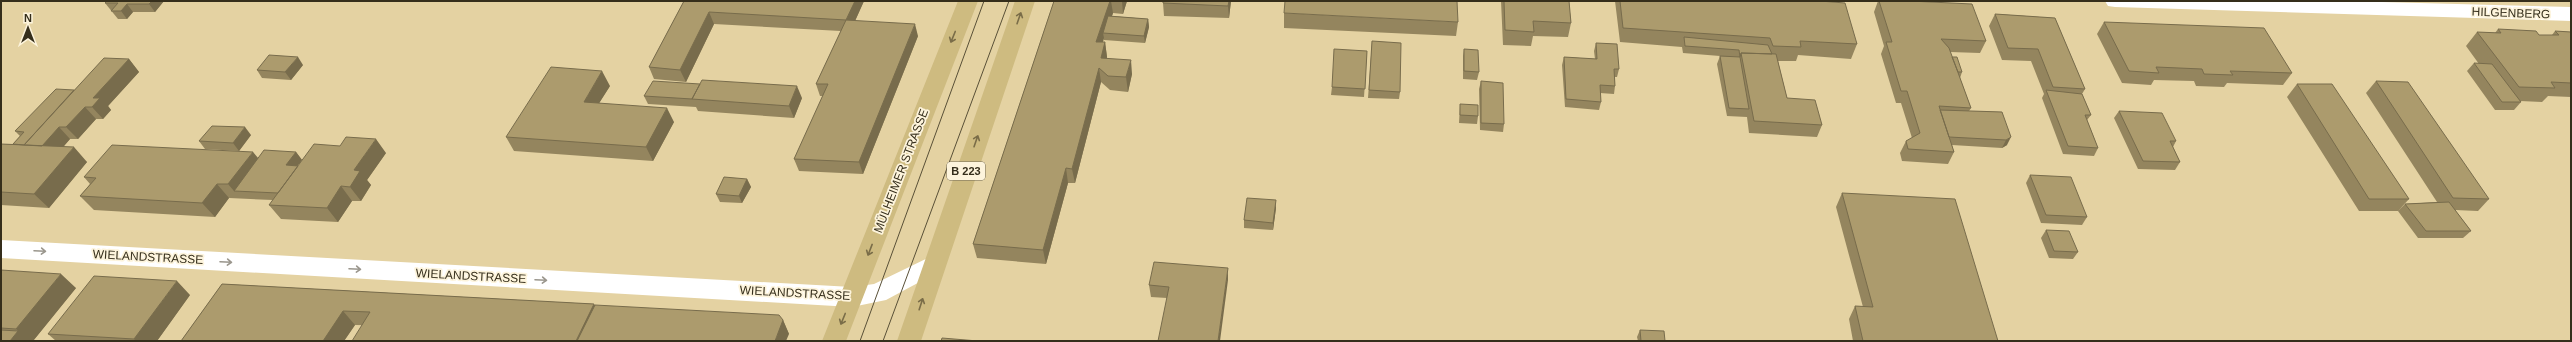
<svg xmlns="http://www.w3.org/2000/svg" width="2572" height="342" font-family="Helvetica,sans-serif">
<style>
.lines{fill:none;stroke-linecap:round;stroke-linejoin:round}
.street{fill:#fff;fill-rule:evenodd}
.primary{fill:#cebb80;fill-rule:evenodd}
.tram{stroke:#595037;stroke-width:1}
.wall{fill:#94855e}
.shaded-wall{fill:#786c4c}
.building{fill:#ac9b6d;stroke:#786c4c}
.oneway{stroke:#7a6d48}
.oneway2{stroke:#9a968d}
.labels{text-anchor:middle;dominant-baseline:central;stroke-width:3.5;stroke-linejoin:round;paint-order:stroke}
.shield{fill:#fdf4dc;stroke:#716955;stroke-width:1}
.shield-label{font-size:11px;font-weight:bold;fill:#352e1b}
.street-label{font-size:12px;fill:#352e1b;stroke:#fdf4dc}
</style>
<rect width="100%" height="100%" fill="#e4d2a2"/>
<g class="lines">
<path class="street" d="M2105,1H2344L2571,7V21L2115,7L2108,6Z
M1,240L852,287L874,284L934,255L942,258L946,264L942,270L886,300L852,307L1,258Z"/>
<path class="primary" d="M958,1H978L846,341H822Z
M1015,1H1035L921,341H897Z"/>
<path class="tram" d="M860,341L984,1
M883,341L1009,1"/>
</g>
<path class="wall" d="M164,1L155,12H133L127,19H118L105,3Z
M684,1H864L855,21L918,36L863,174L799,171L794,159L823,96H820L816,84L841,31L714,24L686,82L654,79L649,67Z
M1054,1H1127L1123,14L1113,13L1112,16L1148,19L1149,27L1145,43L1104,40V38L1103,42H1105L1107,57V58L1132,74L1128,92L1110,90L1101,82L1075,183H1068L1046,264L977,258L973,244Z
M1231,1L1229,18L1164,16L1163,3Z
M1501,1H1569L1571,23L1568,37L1533,36L1531,46L1503,45Z
M1615,1H1820L1857,44L1851,59L1798,55L1796,61H1778L1787,98L1822,125L1817,137L1749,133L1747,117L1727,116L1717,64L1720,56L1683,53L1682,47L1620,42Z
M1878,1H1910L1986,41L1980,53L1950,52L1952,57L1962,72L1960,78L1971,108L1969,111L2002,112L2007,145L2002,148L1952,145L1954,152L1948,164L1902,161L1900,153L1906,141L1912,138L1901,103H1896L1881,54L1884,46L1874,12Z
M1284,13L1458,22L1456,36L1284,28Z
M1995,14L2055,18L2085,89L2082,94L2091,115L2087,120L2098,148L2094,156L2063,154L2042,98L2044,94L2031,61L2002,60L1989,26Z
M2104,22L2292,73L2283,85L2227,83L2224,87L2196,86L2194,81L2154,80L2151,85L2122,83L2097,34Z
M2498,29L2539,35H2552L2555,31L2571,32V97L2548,96L2542,102L2520,101L2521,102L2514,110H2495L2467,71L2474,63L2479,64L2466,46L2477,32L2495,33Z
M1372,41L1400,92L1399,99L1368,98Z
M1596,43L1619,69L1617,77H1615V86L1614,94L1600,93L1601,102L1599,110L1565,107L1562,65L1564,57L1595,59L1594,51Z
M1464,49L1479,72L1477,80L1463,79V56Z
M1367,51L1364,97L1331,95L1332,87Z
M129,59L139,72L108,106L111,110L103,119H96L78,139H70L63,147L87,162L49,208L1,205V144H13L20,136L15,131L74,90Z
M303,65L291,80L262,78L257,70Z
M1481,81L1504,124L1503,132L1480,130L1479,89Z
M2376,81L2489,199L2478,211L2455,210L2471,231L2463,238H2418L2398,211L2405,204L2437,202L2366,93Z
M2297,84L2409,199L2398,211H2359L2287,97Z
M610,86L599,103L674,122L653,161L514,151L506,137Z
M644,96L802,98L794,118L698,111L696,107L648,104Z
M1460,104L1478,116L1477,124L1459,123Z
M2119,111L2176,141L2173,147L2180,162L2175,170L2138,169L2114,118Z
M251,135L239,151L205,149L199,141Z
M296,152L302,160L297,166L386,153L367,180L371,185L361,201H352L338,222L281,219L269,205L273,200L229,198L215,217L94,210L80,196L90,184L84,177L258,158Z
M2030,175L2087,217L2082,225L2041,223L2026,183Z
M747,179L751,187L742,203L720,202L716,194Z
M1842,193L1998,341H1853L1849,319L1855,306L1863,307L1836,207Z
M1276,208L1273,230L1244,228V220Z
M2046,230L2078,252L2073,259L2049,258L2041,238Z
M1,270L76,288L33,341H1Z
M1228,280L1167,298L1151,297L1149,285Z
M222,284L594,304L595,306L783,320L789,334L355,325L344,341H181Z
M190,295L157,341H56L48,334Z
M1640,330L1665,341H1638L1637,337Z"/>
<path class="shaded-wall" d="M152,1H164L155,12L149,4Z
M855,1H864L850,32L846,20Z
M1110,1H1111L1113,13L1106,33H1103L1104,38L1098,56L1096,42Z
M1122,1H1127L1123,14Z
M1229,1H1231L1229,18L1228,6Z
M127,4L133,12L127,19L121,11Z
M709,12L714,24L686,82L680,70Z
M1148,19L1149,27L1145,43L1144,36Z
M915,24L918,36L863,174L859,162Z
M1105,42L1107,57L1103,71L1101,58Z
M298,57L303,65L291,80L285,72Z
M129,59L139,72L108,106L111,110L103,119L92,107L93,98Z
M1131,60L1132,74L1128,92L1126,77Z
M1099,68L1101,82L1075,183L1072,169Z
M602,71L610,86L591,116L584,102Z
M797,86L802,98L794,118L789,106Z
M85,107L96,119L78,139L66,127Z
M667,108L674,122L653,161L646,147Z
M59,127L70,139L52,160L40,148Z
M245,127L251,135L239,151L233,143Z
M2011,137L2007,145L2002,148L2006,140Z
M376,139L386,153L367,180L371,185L361,201L350,187L354,170Z
M74,147L87,162L49,208L34,194Z
M253,152L265,166L234,191L228,184Z
M296,152L302,160L292,173L286,165Z
M1066,168L1068,183L1046,264L1043,250Z
M747,179L751,187L742,203L739,196Z
M217,184L229,198L215,217L202,203Z
M341,186L352,201L338,222L327,208Z
M1276,200V208L1273,230V223Z
M1228,268V280L1220,341H1218Z
M61,274L76,288L33,341H10L18,331L16,329Z
M177,281L190,295L157,341H135L134,339Z
M594,304L602,318L591,341H576Z
M343,311L355,325L344,341H323Z
M783,320L789,334L786,341H775Z"/>
<path class="building" d="M107,1H152L149,4H127L121,11H111L118,3H105Z
M684,1H855L846,20L709,12L680,70L649,67Z
M1054,1H1110L1096,42H1105L1101,58L1131,60L1126,77L1108,76L1099,68L1072,169L1066,168L1043,250L973,244Z
M1163,1H1229L1228,6L1163,3Z
M1285,1H1457L1458,22L1284,13Z
M1504,1H1569L1571,23L1533,21L1534,32L1505,30Z
M1620,1H1820L1845,3L1857,44L1800,41L1801,47L1773,46L1770,38L1623,28Z
M1879,1H1910L1972,4L1986,41L1941,39L1949,48L1971,108L1939,106L1954,152L1908,149L1906,141L1920,133L1907,91H1901L1886,42H1892Z
M1995,14L2055,18L2085,89L2053,87L2038,49L2008,48Z
M1108,16L1148,19L1144,36L1103,33Z
M846,20L915,24L859,162L794,159L828,84H816Z
M2104,22L2264,28L2292,73L2230,71L2233,75L2204,74L2202,69L2156,67L2159,73L2129,71Z
M2498,29L2536,31L2539,35H2559L2555,31L2571,32V83L2551,82L2555,88L2519,87L2477,32L2501,33Z
M1684,37L1768,45L1772,54L1741,53L1740,57L1739,50L1685,46Z
M1372,41L1401,43L1400,92L1369,90Z
M1596,43L1617,44L1619,69H1614L1615,86L1600,85L1601,102L1566,99L1564,57L1597,59Z
M1334,49L1367,51L1365,89L1332,87Z
M1464,49L1478,50L1479,72L1464,71Z
M1741,53L1776,54L1787,98L1815,100L1822,125L1754,121Z
M269,55L298,57L285,72L257,70Z
M1720,56L1740,57L1749,109L1729,108Z
M1952,57H1957L1962,72H1958Z
M104,58L129,59L93,98H100L92,107H85L66,127H59L42,146L24,145Z
M2474,63L2492,64L2521,102H2502Z
M551,67L602,71L584,102L667,108L646,147L506,137Z
M702,80L797,86L789,106L692,99Z
M653,81L700,84L692,99L644,96Z
M1481,81L1503,83L1504,124L1481,123Z
M2376,81L2408,82L2489,199L2453,198Z
M2297,84H2332L2409,199H2369Z
M56,89L74,90L24,145L13,144L24,132L15,131Z
M2046,90L2082,94L2091,115H2085L2098,148L2068,146Z
M1460,104L1478,105V116L1460,115Z
M1940,110L2002,112L2011,137L2006,140L1949,137Z
M2119,111L2162,113L2176,141H2170L2180,162L2143,161Z
M212,126L245,127L233,143L199,141Z
M346,137L376,139L354,170L360,171L350,187L341,186L327,208L269,205L314,144L340,146Z
M1,144L74,147L34,194L1,192Z
M112,145L253,152L228,184H217L202,203L80,196L96,178L84,177Z
M264,150L296,152L286,165L298,166L278,193L234,191Z
M2030,175L2071,177L2087,217L2046,215Z
M724,177L747,179L739,196L716,194Z
M1842,193L1955,199L1998,341H1863L1855,306L1873,307Z
M1247,198L1276,200L1273,223L1244,220Z
M2449,202L2471,231H2426L2405,204Z
M2046,230L2069,231L2078,252L2054,251Z
M1154,262L1228,268L1218,341H1158L1169,287L1149,285Z
M1,270L61,274L16,329L1,328Z
M94,276L177,281L134,339L48,334Z
M222,284L594,304L576,341H352L370,312L343,311L323,341H181Z
M595,305L779,315L783,320L775,341H577Z
M1,330L18,331L10,341H1Z
M1640,330L1664,331L1665,341H1641Z
M942,338L978,341H941Z"/>
<defs><path id="oneway-shaft" d="M-6 0H5M1.5-3L5.5 0L1.5 3" fill="none" stroke-width="1.6" stroke-linecap="round" stroke-linejoin="round"/></defs>
<g class="oneway">
<use href="#oneway-shaft" transform="translate(1019 18) rotate(-71)"/>
<use href="#oneway-shaft" transform="translate(953 37) rotate(112)"/>
<use href="#oneway-shaft" transform="translate(976 141) rotate(-71)"/>
<use href="#oneway-shaft" transform="translate(870 250) rotate(111)"/>
<use href="#oneway-shaft" transform="translate(921 304) rotate(-72)"/>
<use href="#oneway-shaft" transform="translate(843 319) rotate(112)"/>
</g>
<g class="oneway2">
<use href="#oneway-shaft" transform="translate(40 251) rotate(3)"/>
<use href="#oneway-shaft" transform="translate(226 262) rotate(3)"/>
<use href="#oneway-shaft" transform="translate(355 269) rotate(3)"/>
<use href="#oneway-shaft" transform="translate(541 280) rotate(3)"/>
</g>
<g class="labels">
<rect class="shield" x="947" y="162" width="38" height="18" rx="3"/>
<g class="shield-label">
<text x="966" y="171">B 223</text>
</g>
<g class="street-label">
<text transform="translate(2511 13) rotate(2)">HILGENBERG</text>
<text transform="translate(901 171) rotate(-69)">MÜLHEIMER STRASSE</text>
<text transform="translate(148 257) rotate(3)">WIELANDSTRASSE</text>
<text transform="translate(471 276) rotate(3)">WIELANDSTRASSE</text>
<text transform="translate(795 293) rotate(3)">WIELANDSTRASSE</text>
</g>
</g>
<rect width="2572" height="342" fill="none" stroke="#352e1b" stroke-width="4"/>
<g transform="translate(28 28)" stroke="#fdf4dc" stroke-width="3" paint-order="stroke">
<path d="M0-3L7 15L0 10L-7 15Z" fill="#352e1b"/>
<text y="-6" font-size="11" font-weight="bold" text-anchor="middle" fill="#352e1b">N</text>
</g>
</svg>
